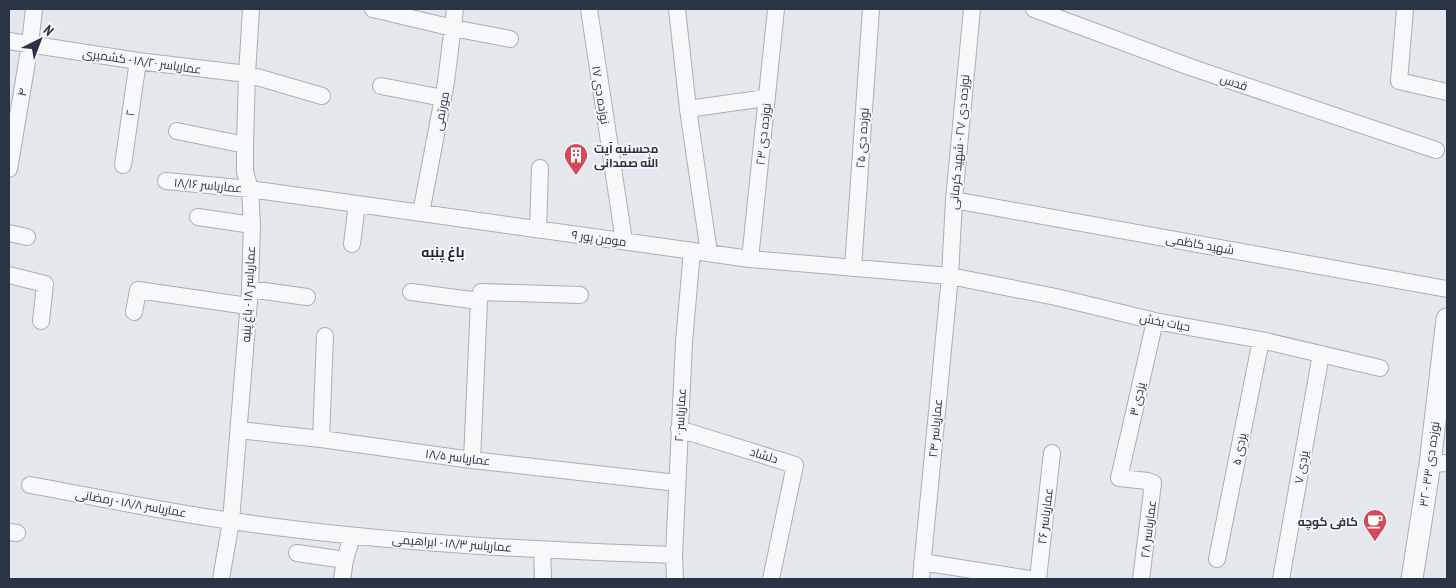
<svg xmlns="http://www.w3.org/2000/svg" width="1456" height="588" font-family="'PT Sans Narrow',Cairo,sans-serif">
<style>
.lines{fill:none;stroke-linecap:round;stroke-linejoin:round}
.minor-casing{stroke:#a9aeb7;stroke-width:18}
.tertiary-casing{stroke:#a9aeb7;stroke-width:23}
.minor{stroke:#f7f8fa;stroke-width:16}
.tertiary{stroke:#f7f8fa;stroke-width:21}
.labels{text-anchor:middle;dominant-baseline:central;stroke-width:4;stroke-linejoin:round;paint-order:stroke}
.street-label{font-size:12px;fill:#2b3445;stroke:#f4f6f9}
.poi-label{font-size:12px;font-weight:bold;fill:#2b3445;stroke:#f4f6f9;text-anchor:start}
.neighbourhood-label{font-size:14px;font-weight:bold;fill:#1d2536;stroke:#f4f6f9}
</style>
<rect width="100%" height="100%" fill="#e4e7ec"/>
<g class="lines">
<g class="minor-casing">
<path id="minor" d="M373,9L453,28L510,39
M589,9L624,241
M677,9L688,109L709,253
M1034,9L1190,67L1436,150
M1405,9L1399,81L1447,92
M9,41L138,61L247,74L322,96
M381,86L443,98
M688,109L766,98
M177,131L245,145
M123,165L138,61
M9,169L30,44L34,9
M166,181L250,189L750,259L950,276L1056,297L1155,321L1261,340L1380,368
M954,200L1447,289
M421,213L446,82L455,9
M198,217L252,225
M538,229L540,168
M9,233L27,237
M352,244L357,204
M750,259L776,9
M853,268L871,9
M9,275L45,284L41,321
M250,289L307,297
M411,292L479,301L481,292L580,295
M134,312L138,290L248,306
M679,429L795,465L771,579
M239,430L321,439L472,460L677,483
M321,439L325,336
M472,460L479,301
M1430,464L1447,463
M30,485C97,497 164,512 232,521C378,542 526,550 674,555
M9,532L17,533
M542,550L543,579
M297,553L345,560
M1217,559L1261,340
M922,562L1030,579
M221,579L231,521L250,289L252,225L250,189L245,172V145L247,74L251,9
M342,579L345,560L352,536
M675,579L674,555L684,342L692,251
M921,579L950,276L954,200L972,9
M1038,579L1052,453
M1141,579L1153,483L1148,481L1119,478L1155,321
M1281,579L1321,354"/>
</g>
<g class="tertiary-casing">
<path id="tertiary" d="M1412,579L1430,464L1447,319"/>
</g>
<use href="#minor" class="minor"/>
<use href="#tertiary" class="tertiary"/>
</g>
<defs>
<g id="building-pin" transform="scale(1.25)"><path d="M0 17L-7.5 6A9.5 9.5 0 1 1 7.5 6Z" fill="#d1495b" stroke="#f4f6f9"/><path d="M-4-6H4V6H1V3H-1V6H-4ZM-2.5-4.3h1.7v1.8h-1.7ZM.8-4.3h1.7v1.8H.8ZM-2.5-1h1.7V.8h-1.7ZM.8-1h1.7V.8H.8Z" fill="#fff"/></g>
<g id="cafe-pin" transform="scale(1.25)"><path d="M0 17L-7.5 6A9.5 9.5 0 1 1 7.5 6Z" fill="#d1495b" stroke="#f4f6f9"/><path d="M-5.5-4.5H6V0H3Q3 3.5 0 3.5H-2.5Q-5.5 3.5-5.5 0ZM3-3.2v2h1.7v-2ZM-6 4.5H4V6H-6Z" fill="#fff"/></g>
</defs>
<g fill-rule="evenodd">
<use href="#building-pin" x="576" y="155"/>
<use href="#cafe-pin" x="1375" y="521"/>
</g>
<g class="labels">
<g class="street-label">
<text transform="translate(142 61) rotate(8)">عماریاسر ۱۸/۲۰ - کشمیری</text>
<text transform="translate(1234 82) rotate(19)">قدس</text>
<text transform="translate(22 92) rotate(-80)">۴</text>
<text transform="translate(601 95) rotate(81)">نوزده دی ۱۷</text>
<text transform="translate(441 111) rotate(-79)">مورتمی</text>
<text transform="translate(130 113) rotate(-82)">۲</text>
<text transform="translate(763 134) rotate(-84)">نوزده دی ۲۳</text>
<text transform="translate(862 138) rotate(-86)">نوزده دی ۲۵</text>
<text transform="translate(959 142) rotate(-85)">نوزده دی ۲۷ - شهید کرمانی</text>
<text transform="translate(208 185) rotate(5)">عماریاسر ۱۸/۱۶</text>
<text transform="translate(599 238) rotate(8)">مومن پور ۹</text>
<text transform="translate(1200 244) rotate(10)">شهید کاظمی</text>
<text transform="translate(248 294) rotate(-87)">عماریاسر ۱۸ - باغ پنبه</text>
<text transform="translate(1165 322) rotate(11)">حیات بخش</text>
<text transform="translate(1137 399) rotate(-77)">یزدی ۳</text>
<text transform="translate(680 415) rotate(-87)">عماریاسر ۲۰</text>
<text transform="translate(935 428) rotate(-85)">عماریاسر ۲۴</text>
<text transform="translate(1239 449) rotate(-79)">یزدی ۵</text>
<text transform="translate(764 455) rotate(17)">دلشاد</text>
<text transform="translate(458 457) rotate(7)">عماریاسر ۱۸/۵</text>
<text transform="translate(1429 464) rotate(-82)">۳۲ - نوزده دی ۳۳</text>
<text transform="translate(1301 467) rotate(-80)">یزدی ۷</text>
<text transform="translate(131 503) rotate(10)">عماریاسر ۱۸/۸ - رمضانی</text>
<text transform="translate(1045 516) rotate(-83)">عماریاسر ۲۶</text>
<text transform="translate(1148 529) rotate(-83)">عماریاسر ۲۸</text>
<text transform="translate(452 543) rotate(4)">عماریاسر ۱۸/۳ - ابراهیمی</text>
</g>
<g class="poi-label">
<text x="594" y="148">محسنیه آیت<tspan x="594" dy="14">الله صمدانی</tspan></text>
<text x="1358" y="521" text-anchor="end">کافی کوچه</text>
</g>
<g class="neighbourhood-label">
<text x="443" y="252">باغ پنبه</text>
</g>
</g>
<rect width="1456" height="588" fill="none" stroke="#2b3445" stroke-width="20"/>
<g transform="translate(40 40) rotate(42)" stroke="#f4f6f9" stroke-width="4" paint-order="stroke">
<path d="M0-4L9 19L0 12L-9 19Z" fill="#2b3445"/>
<text y="-8" font-size="14" font-weight="bold" text-anchor="middle" fill="#2b3445">N</text>
</g>
</svg>
